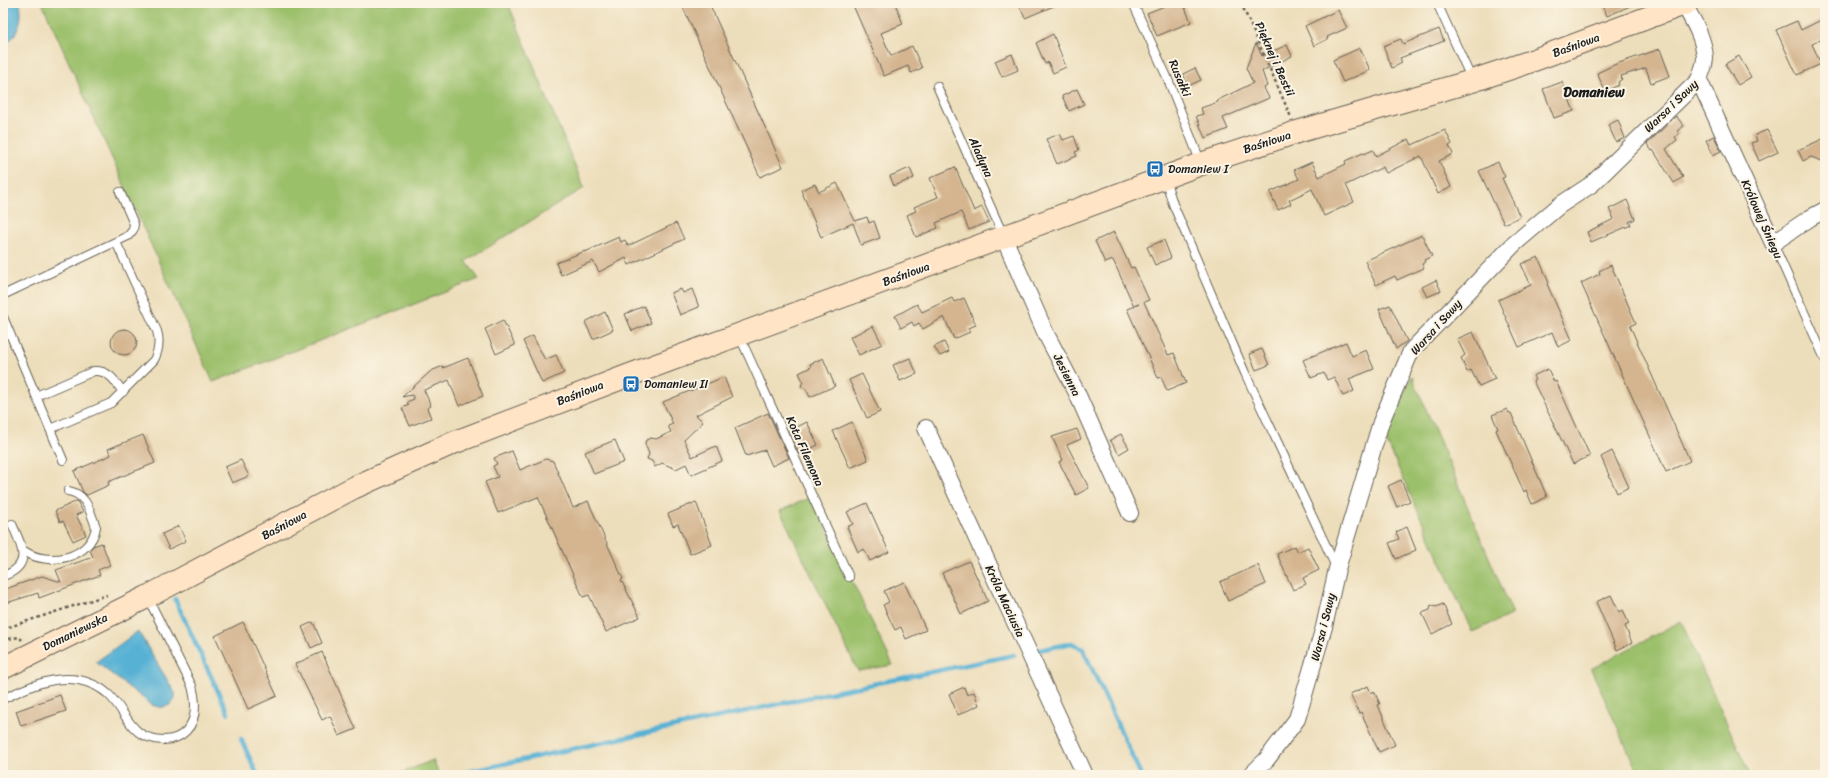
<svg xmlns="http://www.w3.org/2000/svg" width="1828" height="778" font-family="Sriracha,sans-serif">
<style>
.green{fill:#9bc06b;stroke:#5c6e44}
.water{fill:#56b1d4;stroke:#396678}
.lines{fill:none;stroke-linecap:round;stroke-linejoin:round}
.stream{stroke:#56b1d4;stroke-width:4.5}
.building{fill:#d4b590}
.lane-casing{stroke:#656054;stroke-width:10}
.street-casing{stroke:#656054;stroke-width:18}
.secondary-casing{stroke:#656054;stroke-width:24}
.path{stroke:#656054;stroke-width:2.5;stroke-dasharray:3 3;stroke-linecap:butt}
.lane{stroke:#fff;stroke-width:8}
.street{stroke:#fff;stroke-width:16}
.secondary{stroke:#ffe4c6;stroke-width:22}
.labels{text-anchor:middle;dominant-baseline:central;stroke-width:4;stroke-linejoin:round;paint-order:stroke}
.street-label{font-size:12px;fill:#1c1c1c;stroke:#fcf5e5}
.poi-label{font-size:12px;fill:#1c1c1c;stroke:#fcf5e5;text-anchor:start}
.quarter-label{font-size:14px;font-weight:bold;fill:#1c1c1c;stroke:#fcf5e5}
</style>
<rect width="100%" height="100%" fill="#fcf5e5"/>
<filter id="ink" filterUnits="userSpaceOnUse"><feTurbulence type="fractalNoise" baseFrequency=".025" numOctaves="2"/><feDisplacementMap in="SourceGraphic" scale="8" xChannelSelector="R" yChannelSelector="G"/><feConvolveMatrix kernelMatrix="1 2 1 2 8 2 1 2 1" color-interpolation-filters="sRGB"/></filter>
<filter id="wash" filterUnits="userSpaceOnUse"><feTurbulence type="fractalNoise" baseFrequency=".012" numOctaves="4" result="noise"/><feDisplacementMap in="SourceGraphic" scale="16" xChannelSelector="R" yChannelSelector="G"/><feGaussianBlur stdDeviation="0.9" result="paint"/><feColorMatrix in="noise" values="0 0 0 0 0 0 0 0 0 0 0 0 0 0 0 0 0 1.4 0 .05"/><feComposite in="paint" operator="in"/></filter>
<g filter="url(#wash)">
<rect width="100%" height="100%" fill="#eddebb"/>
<path class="green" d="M42,3H508L584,188L466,261L479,279L213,382Z
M1412,376L1513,614L1472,632L1384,436Z
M811,497L893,665L858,671L780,511Z
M1681,621L1750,775H1639L1591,669Z
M433,760L439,775H396Z"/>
<path class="water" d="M3,3H20C23,21 19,35 3,46Z
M138,631L175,693V699C169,708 161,709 152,705L96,662Z"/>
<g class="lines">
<path class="stream" d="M175,599L228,713
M1035,651L1072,643L1083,649L1141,775
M241,739L256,772
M453,775L839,691L1014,655"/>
</g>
<g id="blocks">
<path class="building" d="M681,3H709L783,167L760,177Z
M852,3H895L903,24L881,33L891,56L912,46L922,68L911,73L908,66L884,76Z
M1018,3H1061L1025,18Z
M1172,3H1183L1191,22L1157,36L1147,13Z
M1601,3H1637L1607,16Z
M1338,10L1347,28L1327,37L1328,39L1314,46L1305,26Z
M1825,18V38L1812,44L1821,64L1797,75L1776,30L1797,21L1801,30Z
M1439,29L1444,41L1400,58L1402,63L1392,68L1383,46L1401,39L1403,44Z
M1053,34L1066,67L1053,73L1048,62L1045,64L1036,43Z
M1256,43L1262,56L1287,45L1292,56L1262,71L1267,86L1264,88L1269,98L1223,118L1228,129L1205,138L1196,116L1203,114L1201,108L1218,102V100L1253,83L1246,68Z
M1360,48L1370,70L1343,82L1333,60Z
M1660,49L1670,76L1651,83L1646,68L1621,76L1622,79L1618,82L1619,85L1605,91L1597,73L1616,64Z
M1012,54L1018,70L1002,77L995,61Z
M1739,56L1751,77L1738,85L1725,64Z
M1195,68L1201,80L1188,86L1183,74Z
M1562,82L1574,111L1554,118L1543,89Z
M1077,89L1084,104L1069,111L1062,96Z
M1676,116L1684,126L1677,131L1680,133L1675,137L1677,140L1666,149L1683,177L1674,183L1653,150L1652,151L1647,144Z
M1618,120L1625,138L1616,142L1608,125Z
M1445,130L1452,144L1449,146L1453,154L1439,161L1451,187L1438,194L1421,156L1386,173L1383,167L1346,185L1354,202L1324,216L1312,189L1289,200L1291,204L1278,210L1270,192L1299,179L1294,170L1312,162L1319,177L1346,164L1345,161L1363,153L1364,154L1373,150L1376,156L1409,139L1412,145Z
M1767,130L1778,152L1759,161L1751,143L1757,141L1755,135Z
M1060,134L1063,140L1074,136L1079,150L1075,152L1077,156L1057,164L1046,139Z
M1714,136L1721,151L1713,155L1706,140Z
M1825,138V162L1811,157L1803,161L1798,150Z
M1498,162L1505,177L1502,178L1520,217L1504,224L1479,171Z
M955,167L974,211L982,207L989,222L969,230L961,212L936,223L938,228L916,237L907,215L916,211L914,207L938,197L930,178Z
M910,168L914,178L894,186L890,176Z
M837,183L855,221L867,217L869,223L874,221L880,238L861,245L853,223L821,237L801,190L815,184L819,192Z
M1627,200L1635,219L1629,222L1631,225L1591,242L1587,232L1614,219L1609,209Z
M676,223L684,239L629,265L626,258L599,272L593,261L561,275L557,266L556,263L585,251V252L619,237L621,242L625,240L628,246Z
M1114,232L1131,268L1134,267L1149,300L1144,302L1168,355L1174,353L1186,383L1167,391L1161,377L1158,378L1127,309L1139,304L1134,306L1113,260L1105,263L1095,241Z
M1422,235L1432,256L1424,260L1425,262L1422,264L1424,268L1397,280L1395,276L1376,285L1365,261Z
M1164,240L1171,258L1155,265L1147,247Z
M1538,257L1549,283L1547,284L1572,340L1558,347L1552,332L1519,347L1498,300L1531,285L1521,264Z
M1611,265L1636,323L1630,326L1690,461L1666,472L1581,283L1600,274L1599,271Z
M1436,280L1441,291L1427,297L1422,287Z
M681,289L683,293L692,289L699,307L680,315L671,293Z
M952,298L954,302L964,298L976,325L968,328L970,332L954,339L944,317L923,329L919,323L914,326L912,322L901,328L895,316L917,304L922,312Z
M1390,305L1407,341L1396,349L1379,309Z
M644,306L651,323L632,331L625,314Z
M605,312L613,330L593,339L585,322Z
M503,320L515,345L496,354L485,329Z
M873,326L882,344L859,355L850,337Z
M111 342a13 13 0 1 1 26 0a13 13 0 1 1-26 0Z
M1473,332L1495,379L1479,386L1471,370L1467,372L1461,358L1465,355L1457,339Z
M533,336L545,360L556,355L564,373L542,383L523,341Z
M944,342L949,352L940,356L934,347Z
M1346,342L1352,356L1366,350L1374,369L1349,379L1354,391L1343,396L1334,377L1327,380L1324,373L1311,378L1303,360Z
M1262,349L1269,365L1256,370L1249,354Z
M468,358L483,396L459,406L449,380L424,390L431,406L427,408L431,418L410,426L402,408L409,405L407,402L414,399L412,395L402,397L431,371L443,366V368Z
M823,358L835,386L810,397L806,389L801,387L803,381L799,373L811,367L810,364Z
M910,358L917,374L900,381L893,365Z
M1548,369L1554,382L1556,381L1590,456L1573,464L1533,381L1535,380L1533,376Z
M862,374L880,412L867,418L849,380Z
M724,377L732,397L696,415L703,422L684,440L692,457L716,446L722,461L691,475L686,464L676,469L662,463L655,467L652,461L647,459L649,454L645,444L646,440L651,438L656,439L671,432L668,426L673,424L663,402Z
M1507,409L1509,413H1511L1545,492L1547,497L1532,504L1526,490L1524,492L1496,430L1498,429L1492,415Z
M768,413L789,458L772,466L765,450L746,456L735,428Z
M807,422L818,445L799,454L789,431Z
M852,422L868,460L850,468L833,431Z
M1077,429L1081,439L1067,445L1089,488L1076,495L1059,462L1063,460L1052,437Z
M1121,434L1129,448L1119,454L1110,440Z
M143,435L155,463L108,482L109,485L87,495L83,492L74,471L111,455L108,449Z
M615,440L624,462L594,474L585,452Z
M512,451L520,470L546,459L553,461L573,508L588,501L623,579L621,580L640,617L606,632L589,595L583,597L538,497L498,513L485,482L498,477L493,466L497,464L494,458Z
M1612,451L1629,487L1617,493L1601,457Z
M241,460L249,476L232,483L225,467Z
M1401,480L1410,501L1397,507L1388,486Z
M77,501L83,512L76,515L86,535L73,541L63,521L60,522L55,511Z
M696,502L712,545L690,554L678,524L673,526L668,514Z
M867,503L889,552L870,561L864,549L858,552L847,527L853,524L847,512Z
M179,526L186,541L169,549L162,534Z
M1407,527L1416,550L1396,559L1389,543L1399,539L1396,532Z
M102,543L110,565L98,570L100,575L39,598L38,593L3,604V590L42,576L61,582L56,570L93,557L90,550L93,546Z
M1295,546L1298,552L1308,547L1319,570L1303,578L1306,584L1293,590L1277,554Z
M969,561L988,601L961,614L942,573Z
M1258,565L1266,584L1228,601L1220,582Z
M904,582L926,630L906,639L901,627L895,630L883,605L889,602L884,591Z
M1611,595L1619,612L1623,610L1629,624L1625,626L1632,643L1617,650L1596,602Z
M1443,604L1452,624L1432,634L1422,613L1430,610L1431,605L1436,607Z
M243,622L277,696L248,709L215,636Z
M313,622L322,643L311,648L302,627Z
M322,652L356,729L339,736L330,716L322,720L295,664Z
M1368,686L1371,693L1374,691L1380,704L1378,705L1395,745L1379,752L1361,712L1359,713L1350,694Z
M964,687L967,695L974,692L979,705L958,715L949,694Z
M60,695L66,711L21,726L16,711Z"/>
</g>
</g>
<g filter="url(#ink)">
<use href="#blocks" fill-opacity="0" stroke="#656054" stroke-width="1"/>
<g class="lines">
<g class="lane-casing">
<path id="lane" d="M1133,3L1167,77L1201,163
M1437,3L1472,80
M937,86L1004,237
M1165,179L1173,204L1245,373L1336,567
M1773,243L1825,359
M3,295L128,236L133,230L134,224L120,192
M3,317L63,460
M739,335L849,577
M36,396L94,371C109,370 115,381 123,392
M50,429L111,403L154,360C159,350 160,341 157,331L116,242
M24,551C48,567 91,559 96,527C90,512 87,494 68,491
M3,576C34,565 21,545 12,524
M3,699C25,688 53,675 79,680C89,682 100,687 108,694C129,714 129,739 164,740C172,740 180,737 186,731C198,719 196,701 192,686L148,598"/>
</g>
<g class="street-casing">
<path id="street" d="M1699,80L1773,243L1810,218L1825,210
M1004,238L1046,334L1076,391L1130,513
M926,428L1085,775
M1251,775L1267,759L1297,719L1324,627L1337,569L1381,422L1411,351L1514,244L1560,205L1592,184L1699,80C1701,73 1705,65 1705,58C1704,38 1693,20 1683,3"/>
</g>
<g class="secondary-casing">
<path id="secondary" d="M3,668L147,597L353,488L453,443L627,376L1201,164L1297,132L1472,81L1526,63L1687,3"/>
</g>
<path class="path" d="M1241,3L1291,117
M3,629L107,595
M3,640L19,637L22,640"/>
<use href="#lane" class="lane"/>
<use href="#street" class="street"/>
<use href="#secondary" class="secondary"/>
</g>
</g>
<defs>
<g id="bus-square" transform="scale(0.9)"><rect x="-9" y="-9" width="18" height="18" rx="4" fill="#1f6fb2" stroke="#fcf5e5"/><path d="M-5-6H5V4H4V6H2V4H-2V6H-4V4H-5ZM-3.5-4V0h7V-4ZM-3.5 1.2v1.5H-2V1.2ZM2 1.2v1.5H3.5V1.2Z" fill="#fff"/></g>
</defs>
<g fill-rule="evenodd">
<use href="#bus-square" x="1155" y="169"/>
<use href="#bus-square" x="631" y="384"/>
</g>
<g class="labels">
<g class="street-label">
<text transform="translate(1576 45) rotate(-20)">Baśniowa</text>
<text transform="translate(1275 59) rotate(66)">Pięknej i Bestii</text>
<text transform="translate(1180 78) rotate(67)">Rusałki</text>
<text transform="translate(1671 106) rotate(-44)">Warsa i Sawy</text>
<text transform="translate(1267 142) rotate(-18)">Baśniowa</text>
<text transform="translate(981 157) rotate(66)">Aladyna</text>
<text transform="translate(1762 219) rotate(66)">Królowej Śniegu</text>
<text transform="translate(906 274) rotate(-20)">Baśniowa</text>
<text transform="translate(1436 327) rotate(-48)">Warsa i Sawy</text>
<text transform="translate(1067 375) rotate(63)">Jesienna</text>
<text transform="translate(580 393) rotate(-21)">Baśniowa</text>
<text transform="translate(805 451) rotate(66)">Kota Filemona</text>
<text transform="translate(284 525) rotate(-28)">Baśniowa</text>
<text transform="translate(1005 601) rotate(65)">Króla Maciusia</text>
<text transform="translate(1323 627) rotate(-76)">Warsa i Sawy</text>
<text transform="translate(75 632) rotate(-26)">Domaniewska</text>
</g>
<g class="poi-label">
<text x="1168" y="169">Domaniew I</text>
<text x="644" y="384">Domaniew II</text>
</g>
<g class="quarter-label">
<text x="1594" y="92">Domaniew</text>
</g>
</g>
<rect width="1828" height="778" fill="none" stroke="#fcf5e5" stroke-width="16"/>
</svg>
